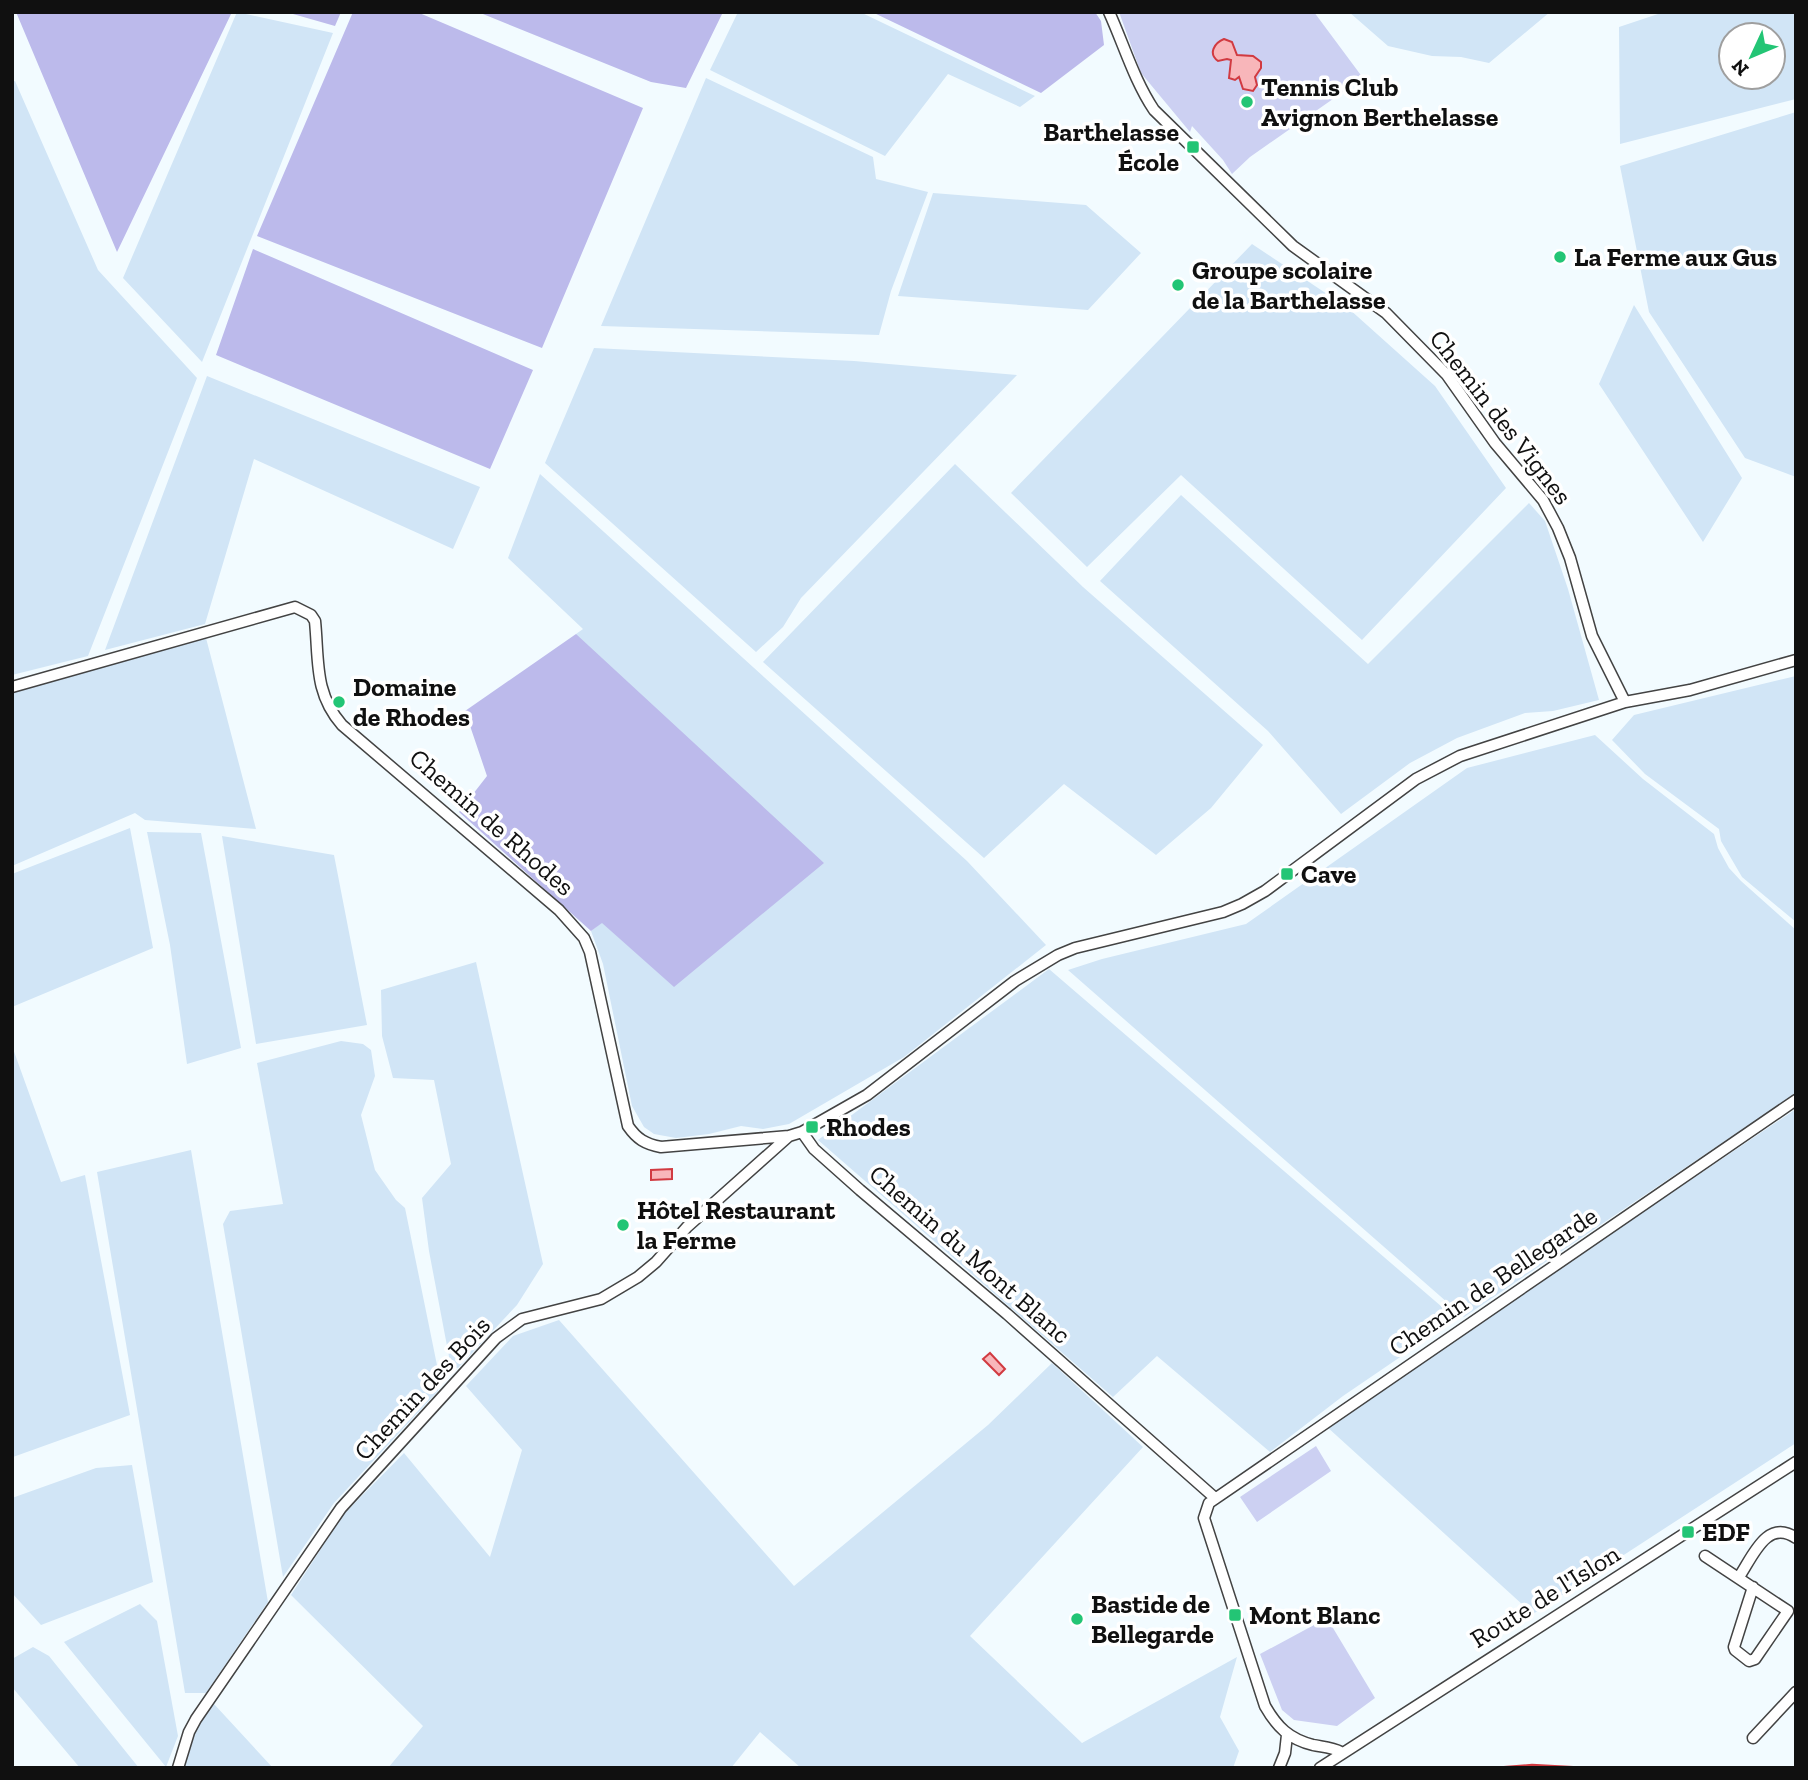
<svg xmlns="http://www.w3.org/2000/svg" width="1808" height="1780" font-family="'Zilla Slab',serif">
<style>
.farmland{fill:#d1e5f6;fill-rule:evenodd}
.green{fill:#bcbaeb}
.pitch{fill:#ccd0f2}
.water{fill:#f8b6ba;stroke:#d13a41;stroke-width:2}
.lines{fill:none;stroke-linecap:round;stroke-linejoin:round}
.stream{stroke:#d13a41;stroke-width:2.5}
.minor-casing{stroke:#434343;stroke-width:13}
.minor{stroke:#fff;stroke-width:10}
.poi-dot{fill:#23c575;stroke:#fff;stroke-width:2.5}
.labels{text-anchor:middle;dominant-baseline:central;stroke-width:7;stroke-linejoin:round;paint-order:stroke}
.poi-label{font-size:26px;font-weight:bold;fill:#101010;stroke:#fff;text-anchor:start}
.street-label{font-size:26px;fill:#101010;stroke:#fff}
</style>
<rect width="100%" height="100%" fill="#f2fbff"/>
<path class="farmland" d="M237,12L333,33L202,362L123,278Z
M738,12H860L1035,96L1020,107L948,74L885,156L710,70Z
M1349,12H1550L1489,63L1461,57L1432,56L1388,46Z
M1664,12H1796V99L1620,144L1619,27ZM1731,35H1773V77H1731Z
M706,78L873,157L876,179L928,192L891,291L879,335L601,326Z
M15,81L98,270L197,378L88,656L12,675V82Z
M1796,112V477L1745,458L1649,312L1620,166Z
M933,193L1086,205L1141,253L1088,310L898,296Z
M1252,244L1348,308L1435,386L1506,488L1362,640L1181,475L1087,567L1011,493Z
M1634,305L1742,478L1703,542L1599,384Z
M594,348L854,361L1017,375L801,598L783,627L756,652L545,463Z
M207,376L480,487L453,549L254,459L205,624L105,650Z
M955,464L1083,587L1263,745L1211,808L1156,855L1064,784L984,858L763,662Z
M540,474L967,861L1046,945L904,1057L789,1124L763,1129L741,1126L709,1134L676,1138L654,1134L644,1127L632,1106L603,964L591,931L601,923L576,634L583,629L508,558Z
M1181,495L1368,664L1529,503L1545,521L1568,589L1599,700L1553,711L1525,713L1457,738L1410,763L1341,814L1268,731L1100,581Z
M206,638L256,829L145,820L135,813L12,866V688Z
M1796,676V922L1742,877L1721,841L1719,829L1645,774L1612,740L1634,715Z
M1595,735L1643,779L1714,834L1718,848L1729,868L1741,881L1796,930V1093L1464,1317L1068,970L1102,959L1246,924L1467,768Z
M130,828L153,948L12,1007V874Z
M147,832L201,833L241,1048L187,1064L170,945Z
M222,836L334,855L367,1025L256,1044Z
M476,962L543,1264L517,1305L458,1368L451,1367L429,1251L422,1198L451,1164L434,1080L393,1078L382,1036L381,990Z
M1049,969L1456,1319L1343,1396L1270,1452L1157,1356L1113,1397L818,1140Z
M341,1041L363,1044L371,1050L375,1076L361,1115L375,1170L396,1200L405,1208L438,1370V1391L334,1503L283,1577L223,1224L230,1211L283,1204L257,1063Z
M12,1046L61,1182L85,1175L130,1415L13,1457Z
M1796,1109V1443L1533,1614L1326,1426Z
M191,1150L268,1602L206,1693H185L97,1172Z
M559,1320L794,1586L988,1425L1052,1363L1143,1447L970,1636L1082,1743L1237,1657L1220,1717L1239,1751L1233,1768H801L760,1732L731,1768H388L423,1726L291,1595L343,1515L404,1453L490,1557L522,1450L466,1386L513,1336Z
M132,1465L153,1582L41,1625L12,1593V1498L96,1468Z
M140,1604L157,1621L178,1736L166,1767L64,1642Z
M33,1647L49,1656L139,1768H80L12,1687V1659Z
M214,1704L273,1768H181L194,1731Z"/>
<path class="green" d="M16,12H232L117,252Z
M286,12H341L335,26Z
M353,12H417L643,108L542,348L257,236Z
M478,12H723L686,88L651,82Z
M872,12H1095L1101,21L1104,45L1041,93Z
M253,249L533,370L490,469L216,355Z
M576,634L824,863L674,987L602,923L591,931L459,812L487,776L465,711Z"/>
<path class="pitch" d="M1119,12H1314L1363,78L1250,157L1232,174L1223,160L1192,126L1190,132L1141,73Z
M1316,1446L1331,1471L1257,1522L1240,1497Z
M1327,1618L1375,1698L1337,1726L1294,1720L1282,1710L1260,1654Z"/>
<path class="water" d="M1224,39L1232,42L1237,55L1253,56L1261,62V68L1255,77L1257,85L1253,91L1243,89L1239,77L1235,80L1229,78L1231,60L1227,59L1218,61C1208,54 1214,43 1224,39Z
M672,1169V1179L651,1180V1170Z
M990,1353L1005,1369L999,1375L983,1359Z"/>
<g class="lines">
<path class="stream" d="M1494,1768L1532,1765L1587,1768"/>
<g class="minor-casing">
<path id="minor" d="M1109,12C1124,45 1134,80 1154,110L1293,246L1386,313L1447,375L1495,443L1543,500L1558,528L1570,558L1592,636L1625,702
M12,687L295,607L311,615L315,621C319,661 314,693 342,725L559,910L584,938L590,952L628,1126C637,1139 645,1144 661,1147L789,1136L802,1132L867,1095L1015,981L1058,955L1075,948L1223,912L1242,904L1265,891L1416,779L1460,756L1625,702L1690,690L1796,660
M802,1132L814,1149L860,1190L1007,1314L1215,1498
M1705,1556L1788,1611L1755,1659L1749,1661L1735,1650L1734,1647L1753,1587
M1739,1577C1753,1556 1767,1518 1796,1538
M1753,1738L1796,1692
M1341,1752C1332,1747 1323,1747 1313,1745C1289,1739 1277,1727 1265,1706L1204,1518L1209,1503L1796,1100
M178,1768L189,1732L196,1719L341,1508L496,1338L522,1319L601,1299L638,1277L656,1262L687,1227L789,1136
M1279,1768L1285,1753L1287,1735
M1320,1768L1796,1462"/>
</g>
<use href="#minor" class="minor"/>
</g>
<g class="poi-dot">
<circle cx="1247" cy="102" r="7"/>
<rect x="1186" y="140" width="14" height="14" rx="3.5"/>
<circle cx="1560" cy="257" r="7"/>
<circle cx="1178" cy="285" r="7"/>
<circle cx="339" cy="702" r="7"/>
<rect x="1280" y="867" width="14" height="14" rx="3.5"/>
<rect x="805" y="1120" width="14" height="14" rx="3.5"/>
<circle cx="623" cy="1225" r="7"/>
<rect x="1681" y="1525" width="14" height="14" rx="3.5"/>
<rect x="1228" y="1608" width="14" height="14" rx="3.5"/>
<circle cx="1077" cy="1619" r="7"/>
</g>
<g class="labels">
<g class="poi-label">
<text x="1261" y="87">Tennis Club<tspan x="1261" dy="30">Avignon Berthelasse</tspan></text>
<text x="1179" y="132" text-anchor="end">Barthelasse<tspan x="1179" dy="30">École</tspan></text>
<text x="1574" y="257">La Ferme aux Gus</text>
<text x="1192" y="270">Groupe scolaire<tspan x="1192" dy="30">de la Barthelasse</tspan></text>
<text x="353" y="687">Domaine<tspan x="353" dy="30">de Rhodes</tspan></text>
<text x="1301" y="874">Cave</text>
<text x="826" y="1127">Rhodes</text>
<text x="637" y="1210">Hôtel Restaurant<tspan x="637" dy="30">la Ferme</tspan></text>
<text x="1702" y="1532">EDF</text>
<text x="1091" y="1604">Bastide de<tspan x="1091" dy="30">Bellegarde</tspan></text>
<text x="1249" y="1615">Mont Blanc</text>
</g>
<g class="street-label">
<text transform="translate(1501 417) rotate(52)">Chemin des Vignes</text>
<text transform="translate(492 822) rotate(41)">Chemin de Rhodes</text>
<text transform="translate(970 1254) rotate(41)">Chemin du Mont Blanc</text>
<text transform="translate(1493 1281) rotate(-34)">Chemin de Bellegarde</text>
<text transform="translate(422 1388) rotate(-47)">Chemin des Bois</text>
<text transform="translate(1545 1596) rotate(-32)">Route de l'Islon</text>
</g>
</g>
<rect width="1808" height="1780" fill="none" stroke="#101010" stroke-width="28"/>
<g transform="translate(1752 56) rotate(226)"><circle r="33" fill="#ffffff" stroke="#9f9f9f" stroke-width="2"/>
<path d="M0-5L12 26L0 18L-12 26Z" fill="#23c575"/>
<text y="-10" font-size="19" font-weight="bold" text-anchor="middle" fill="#101010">N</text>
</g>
</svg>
